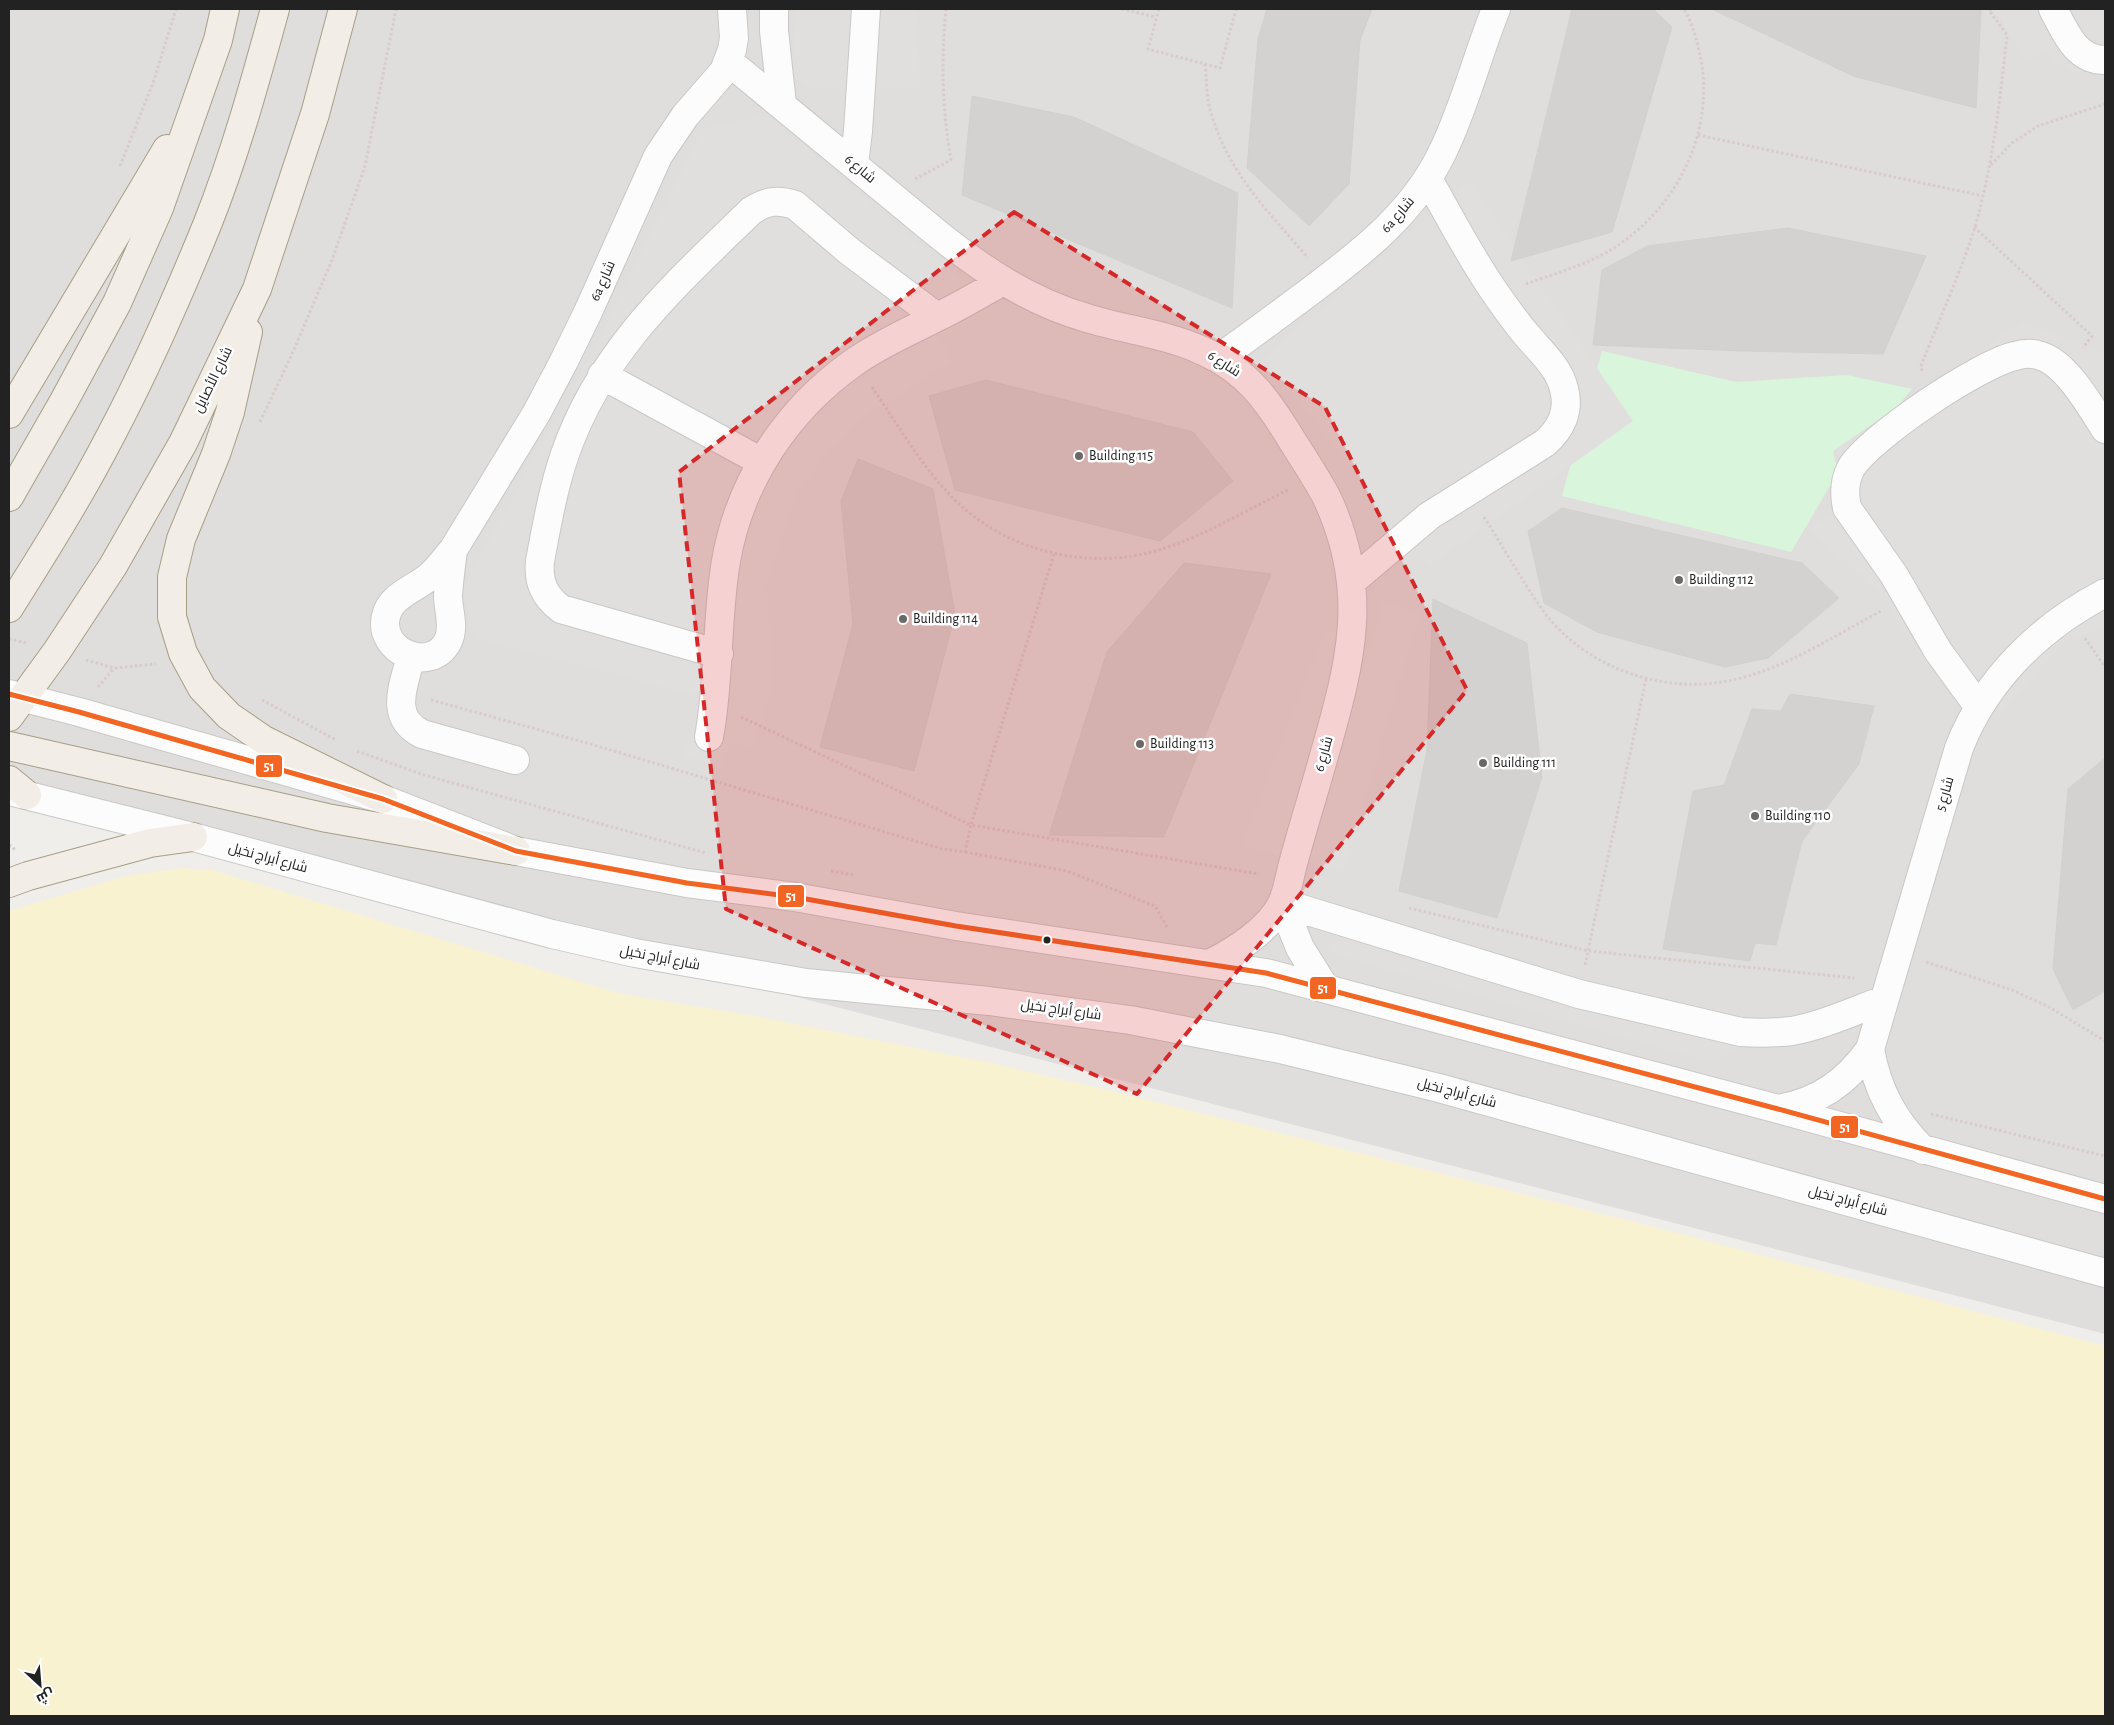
<svg xmlns="http://www.w3.org/2000/svg" width="2114" height="1725" font-family="'Alegreya Sans',Cairo,sans-serif">
<style>
.residential{fill:#dfdedc}
.sand{fill:#f8f2d0}
.park{fill:#d9f5dc}
.parking{fill:#e0dfde}
.building{fill:#d4d2d0;stroke:#d3d0cc}
.lines{fill:none;stroke-linecap:round;stroke-linejoin:round}
.minor-casing{stroke:#c9c8c7;stroke-width:30}
.major-casing{stroke:#a79e86;stroke-width:30}
.path{stroke:#d8cbc9;stroke-width:3;stroke-dasharray:2.5 2.5;stroke-linecap:butt}
.minor{stroke:#fdfcfc;stroke-width:28}
.major{stroke:#f2eee7;stroke-width:28}
.bus-1-casing{stroke:#fff;stroke-width:9}
.bus-1{stroke:#f26522;stroke-width:5}
.marked{fill:#d62828;fill-opacity:0.2;stroke:#d62828;stroke-width:4;stroke-dasharray:10 6;stroke-linejoin:round}
.poi-dot{fill:#6a6968;stroke:#fff;stroke-width:2}
.bus-dot{fill:#222;stroke:#fff;stroke-width:2}
.labels{text-anchor:middle;dominant-baseline:central;stroke-width:5;stroke-linejoin:round;paint-order:stroke}
.street-label{font-size:14px;fill:#222;stroke:#fff}
.poi-label{font-size:14px;fill:#222;stroke:#fff;text-anchor:start}
.line-badge{stroke:#fff;stroke-width:2}
.badge-label{font-size:14px;text-anchor:middle;font-weight:bold;fill:#fff}
</style>
<rect width="100%" height="100%" fill="#f0eeeb"/>
<path class="residential" d="M9,9H2105V1334L188,840L9,789Z"/>
<path class="sand" d="M182,868L212,870L621,994L765,1018L996,1064L1120,1093L1673,1232L2105,1346V1716H9V911L126,876Z"/>
<path class="park" d="M1602,351L1736,382L1847,375L1912,389L1830,486L1791,552L1562,496Z"/>
<path class="parking" d="M795,9H919L916,30L921,88L811,89L793,77Z
M1995,9H2105V68L2074,74L2045,52L2026,63Z
M768,116L965,283L989,310L940,339L954,361L858,420L799,488L767,581L772,690L753,748L731,743L721,767L684,756L706,694H691L475,638L462,590L596,345L704,128Z
M1469,181L1633,421L1429,566L1264,358Z
M2023,321L2049,332L2105,353V628L2061,644L1999,716L1923,662L1879,592L1808,528L1847,508L1833,451Z
M1383,600L1420,613L1344,871L1306,862Z
M1325,629L1348,640L1279,856L1241,846Z
M1350,931L1744,1044L1714,1063L1333,954L1328,946Z"/>
<path class="building" d="M1267,9H1372L1360,40L1349,184L1309,226L1247,168L1258,39Z
M1572,9H1653L1672,27L1612,232L1511,261Z
M1712,9H1981L1976,108L1853,76Z
M972,96L1074,117L1238,193L1232,308L962,195Z
M1788,228L1926,256L1883,354L1744,351L1593,345L1602,270L1647,246Z
M986,380L1193,432L1233,481L1160,541L955,490L929,396Z
M858,459L933,489L955,614L914,771L820,747L853,624L841,501Z
M1562,508L1802,563L1839,598L1768,658L1725,667L1597,632L1544,603L1528,531Z
M1184,563L1271,574L1164,837L1049,835L1107,652Z
M1433,599L1527,643L1542,777L1497,918L1399,891L1427,750Z
M1790,694L1874,706L1859,764L1802,841L1776,945L1755,943L1750,961L1663,949L1693,791L1724,785L1752,709L1781,711Z
M2105,758V991L2073,1010L2053,969L2068,789Z"/>
<g class="lines">
<g class="minor-casing">
<path id="minor" d="M774,9V31L782,104
M2053,9C2065,31 2075,60 2105,60
M728,61L939,235C984,271 1031,302 1087,318C1125,330 1167,334 1203,351C1248,371 1269,402 1293,442C1305,461 1317,479 1327,498C1372,595 1349,667 1322,763C1313,795 1303,827 1294,860C1290,873 1288,891 1282,903C1270,929 1234,952 1209,964
M854,164L858,131L866,9
M1219,358C1249,337 1278,315 1308,293C1361,253 1414,213 1443,151C1465,106 1477,56 1496,9
M602,375L762,462
M453,550L536,414L563,363L588,312L658,156L685,116L724,71L732,50L734,38L732,9
M453,550C451,565 449,580 448,596C448,610 455,627 448,641C431,675 377,651 386,616C391,595 415,589 430,576C439,568 445,559 453,550Z
M1351,582L1429,516L1545,443C1561,429 1570,411 1564,389C1559,367 1539,350 1525,333C1515,321 1505,307 1496,294C1470,257 1450,217 1428,179
M719,654L561,609C544,596 538,582 540,561C547,524 553,489 565,454C601,350 675,285 751,211C766,201 778,199 795,205L849,251L937,317
M411,656C404,685 388,717 422,734L515,760
M9,694L79,712L383,799L516,851L687,883L795,897L956,926L1266,973L1778,1109L2105,1199
M1978,706L1938,651L1894,575L1847,508C1844,494 1844,481 1851,468C1870,437 1979,364 2015,356C2024,353 2033,353 2041,356C2066,363 2091,407 2105,429
M709,737C720,679 716,619 726,561C740,480 787,410 853,363C878,345 906,333 933,319C957,308 980,294 1003,281
M9,791L193,837L552,934L635,953L806,983L989,1001L1130,1020L1280,1049L1439,1088L2105,1273
M1282,903L1579,994L1741,1032C1758,1033 1775,1033 1792,1031C1824,1025 1854,1011 1884,1000
M1282,903L1300,948L1325,988
M1870,1049C1877,1090 1894,1121 1923,1150
M1778,1109C1818,1102 1846,1083 1870,1049L1959,748C1986,679 2040,627 2105,593"/>
</g>
<g class="major-casing">
<path id="major" d="M248,332L230,412L216,454L181,539L172,577V617L183,653L202,688L229,716L264,740L383,799
M9,414L167,149
M9,497L64,401L117,303L159,208L218,40L225,9
M9,608C45,551 80,495 111,435C147,367 178,296 207,225C235,155 255,82 275,9
M9,717L57,651L113,566L183,443L257,289L315,114L343,9
M9,746L327,818L516,851
M9,780L27,795
M9,883L28,876L150,843L193,837"/>
</g>
<path class="path" d="M1122,9L1156,17
M1159,9L1148,49L1220,68L1236,9
M1205,64C1207,80 1206,98 1211,113C1229,174 1268,211 1308,258
M1698,135L1983,196
M1991,165L2012,143L2038,126L2105,104
M120,166L153,83L176,9
M915,179L951,160C942,109 941,60 946,9
M1974,227L2092,336L2083,348
M1526,284C1556,273 1590,264 1617,246C1678,205 1714,133 1701,59C1697,42 1693,24 1684,9
M1922,371L1921,366C1939,320 1960,274 1975,227C1993,164 2000,100 2007,35L1989,10L1991,9
M872,387C896,422 922,467 952,497C1005,552 1092,573 1165,548C1208,534 1248,509 1288,490
M260,422L293,352L332,260L365,166L396,9
M1484,517C1505,550 1524,585 1547,616C1566,640 1595,660 1623,671C1726,709 1794,658 1881,611
M2085,638L2105,667
M9,639L27,643
M86,660L114,668L156,664
M98,687L114,668
M262,700L336,740
M431,700L587,743L942,849L965,852L971,825L1259,874
M741,717L971,825L1054,554
M357,751L424,775L706,853
M9,845L13,847L15,851
M965,852L1067,871L1155,906L1168,929
M831,871L854,875
M1409,908L1588,951L1854,978
M1926,962L2012,990L2049,1007L2105,1041
M1585,965L1646,679
M1931,1114L2105,1156"/>
<use href="#minor" class="minor"/>
<use href="#major" class="major"/>
<g class="bus-1-casing">
<path id="bus-1" d="M9,694L79,712L383,799L516,851L687,883L795,897L956,926L1266,973L1778,1109L2105,1199"/>
</g>
<use href="#bus-1" class="bus-1"/>
</g>
<path class="marked" d="M1014,212L1325,407L1467,690L1137,1094L726,909L679,472Z"/>
<g class="poi-dot">
<circle cx="1079" cy="456" r="5"/>
<circle cx="1679" cy="580" r="5"/>
<circle cx="903" cy="619" r="5"/>
<circle cx="1140" cy="744" r="5"/>
<circle cx="1483" cy="763" r="5"/>
<circle cx="1755" cy="816" r="5"/>
</g>
<circle class="bus-dot" cx="1047" cy="940" r="4.5"/>
<g class="labels">
<g class="street-label">
<text transform="translate(860 169) rotate(40)">شارع 6</text>
<text transform="translate(1398 215) rotate(-49)">6a شارع</text>
<text transform="translate(603 281) rotate(-66)">6a شارع</text>
<text transform="translate(1224 364) rotate(33)">شارع 6</text>
<text transform="translate(213 380) rotate(-64)">شارع الأصايل</text>
<text transform="translate(1324 754) rotate(-74)">شارع 6</text>
<text transform="translate(1945 794) rotate(-74)">شارع 5</text>
<text transform="translate(268 858) rotate(15)">شارع أبراج نخيل</text>
<text transform="translate(660 958) rotate(11)">شارع أبراج نخيل</text>
<text transform="translate(1061 1010) rotate(8)">شارع أبراج نخيل</text>
<text transform="translate(1457 1093) rotate(15)">شارع أبراج نخيل</text>
<text transform="translate(1848 1201) rotate(15)">شارع أبراج نخيل</text>
</g>
<g class="poi-label">
<text x="1089" y="456">Building 115</text>
<text x="1689" y="580">Building 112</text>
<text x="913" y="619">Building 114</text>
<text x="1150" y="744">Building 113</text>
<text x="1493" y="763">Building 111</text>
<text x="1765" y="816">Building 110</text>
</g>
</g>
<g class="line-badge">
<rect x="255" y="754" width="28" height="24" rx="5" fill="#f26522"/>
<rect x="777" y="884" width="28" height="24" rx="5" fill="#f26522"/>
<rect x="1309" y="976" width="28" height="24" rx="5" fill="#f26522"/>
<rect x="1830" y="1115" width="29" height="24" rx="5" fill="#f26522"/>
</g>
<g class="badge-label">
<text x="269" y="771">51</text>
<text x="791" y="901">51</text>
<text x="1323" y="993">51</text>
<text x="1845" y="1132">51</text>
</g>
<rect width="2114" height="1725" fill="none" stroke="#222222" stroke-width="20"/>
<g transform="translate(40 1685) rotate(154)" stroke="#ffffff" stroke-width="4" paint-order="stroke">
<path d="M0-4L9 19L0 12L-9 19Z" fill="#222222"/>
<text y="-8" font-size="14" font-weight="bold" text-anchor="middle" fill="#222222">ش</text>
</g>
</svg>
